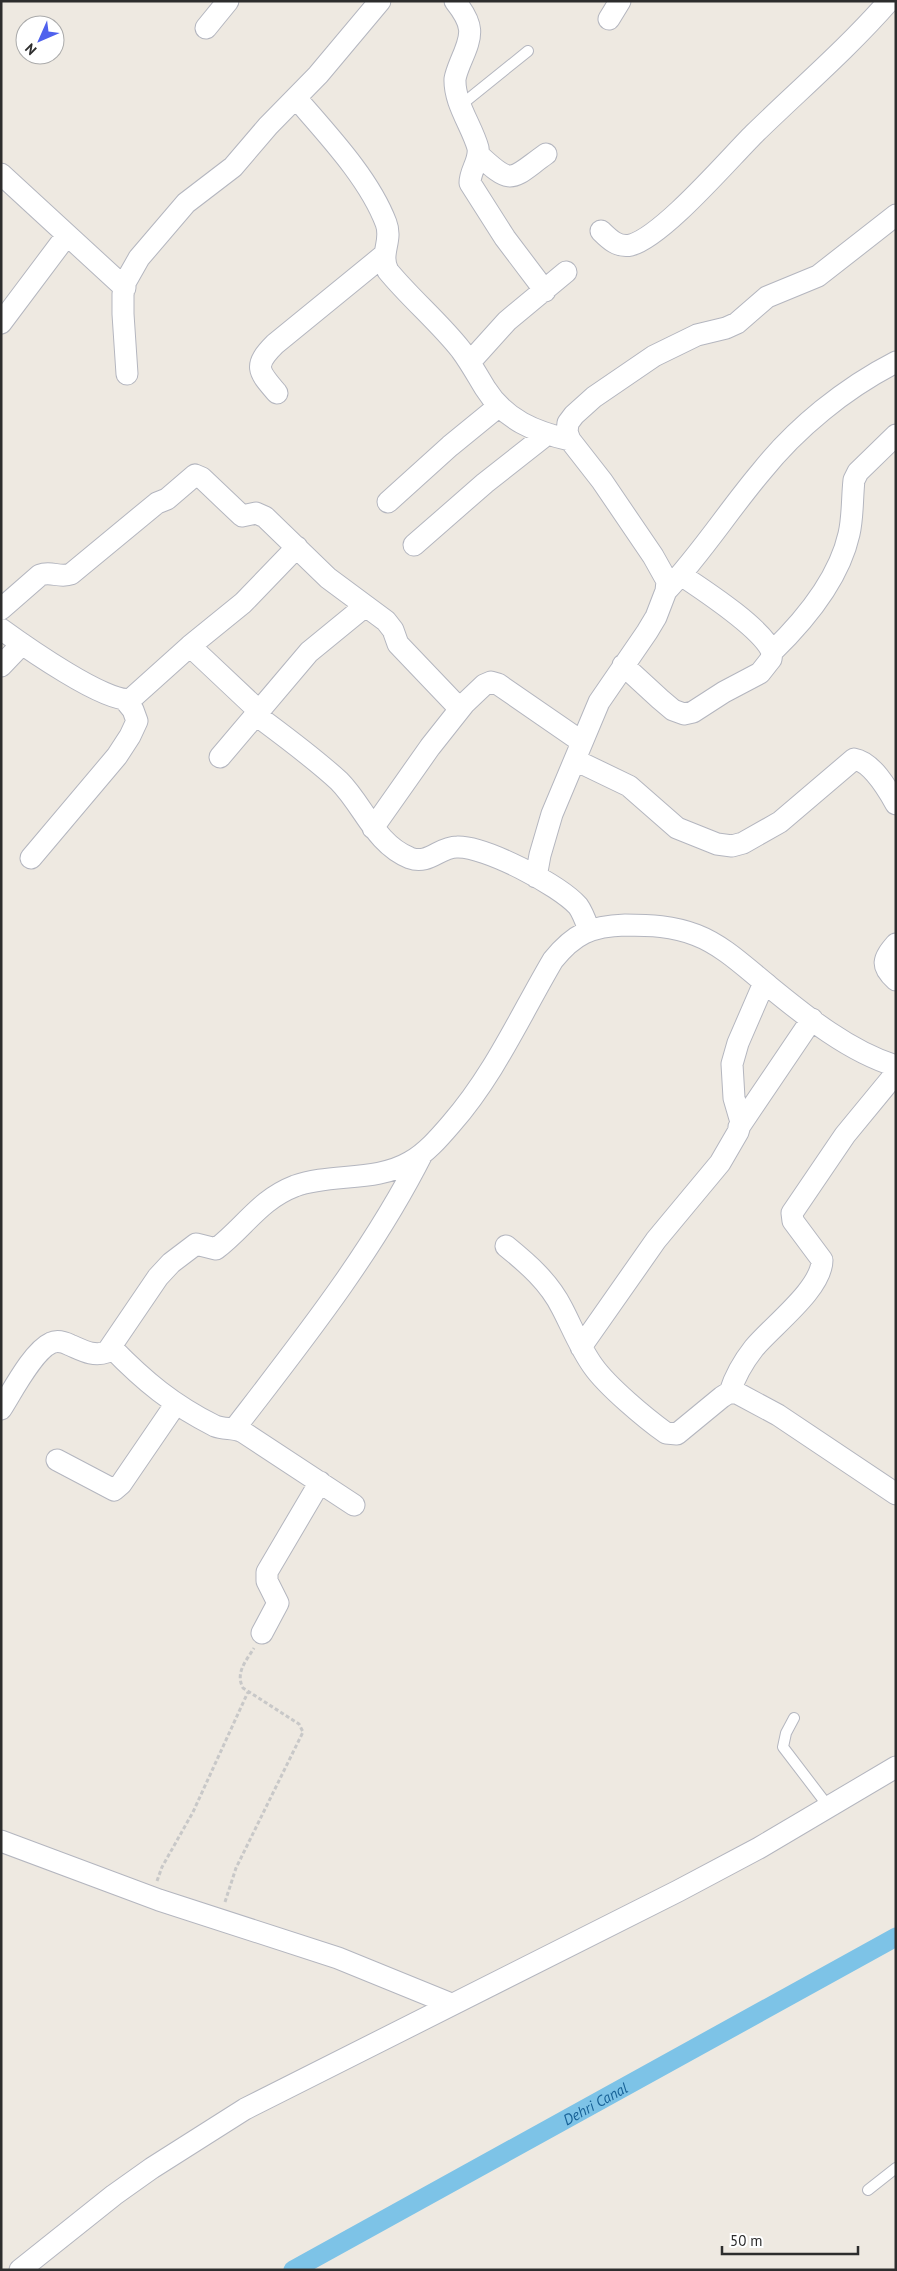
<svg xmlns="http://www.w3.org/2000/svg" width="897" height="2271" font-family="'PT Sans',sans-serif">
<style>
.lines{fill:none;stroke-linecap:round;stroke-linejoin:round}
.canal{stroke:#7dc3e7;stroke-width:19}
.lane-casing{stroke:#b4b6bf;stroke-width:12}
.street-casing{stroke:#b4b6bf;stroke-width:23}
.path{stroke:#c8c8c8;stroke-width:3;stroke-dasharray:4 2.5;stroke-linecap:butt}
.lane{stroke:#fff;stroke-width:10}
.street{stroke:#fff;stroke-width:21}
.labels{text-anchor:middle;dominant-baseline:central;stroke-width:4.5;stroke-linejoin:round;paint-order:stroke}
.water-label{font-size:15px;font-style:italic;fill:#186297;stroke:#fff}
</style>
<rect width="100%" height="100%" fill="#eee9e1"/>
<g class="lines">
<path class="canal" id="s1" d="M293,2270L896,1937"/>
<g class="lane-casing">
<path id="lane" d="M461,105L528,51
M794,1718L786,1733L783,1747L828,1806
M868,2190L896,2168"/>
</g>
<g class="street-casing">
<path id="street" d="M455,1C474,25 473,34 461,61C459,66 456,73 455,79C454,103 472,126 478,148C480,161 470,170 470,183L505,238L545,291
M609,19L620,1
M206,28L228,1
M296,98C327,134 369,178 386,223C393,241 379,253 388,271C411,299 439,322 461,350C470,362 477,375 485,388C505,420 535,432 570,440
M479,155C513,187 511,179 546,154
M1,174L125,288
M601,231C609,239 618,248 631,245C663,236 727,161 754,134C799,90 847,49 889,1
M1,323L67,235
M470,362L507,321L566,272
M127,374L123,314V294L126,281L139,258L186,203L233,167L268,126L318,75L380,1
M277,393C258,371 253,366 275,344L384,255
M388,502L450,446L499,406
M414,545L485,483L546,435
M666,591C701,554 728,511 761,472C796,428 845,388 896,362
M1,609L40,575C51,571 60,578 71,574L157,503L167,499L195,475L202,478L242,516L256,513L265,517L328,578L386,621L393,630L398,644L460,709
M1,629C23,645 108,705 131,699L190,646L243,603L297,547
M190,646L259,711
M772,652C804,621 839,579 849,534C853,517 852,498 854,480L858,472L896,435
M623,665L660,699L673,710L684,714L693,712L724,692L760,673L771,659L772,652C762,628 705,591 681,575
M1,666L22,644
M256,715C284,736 313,757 339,781C364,806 375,844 410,858C429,865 439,847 457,847C485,846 559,885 578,906C583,913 586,922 589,930
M220,757L309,652L364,607
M575,760L629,786L677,828L717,844L732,846L743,843L780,822L854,759C872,762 887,788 896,804
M373,828L430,747L464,704L484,685L491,682L498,684L582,742
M31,858L117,756L130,736L137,721L133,710L125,700
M536,877L540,855L552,814L599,702L647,632L656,617L666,591L667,581L653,556L602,481L570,440L567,432L568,423L574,415L594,397L654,356L697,335L726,328L737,323L767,297L818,276L896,215
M896,944C883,959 880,966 896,980
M739,1127L812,1019
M506,1246C528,1264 549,1282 562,1308C572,1327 580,1348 593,1366C607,1386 645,1418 666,1433L677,1434L722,1397L730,1392L737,1393L778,1415L896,1494
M581,1347L656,1240L720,1163L738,1132L741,1122L734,1098L732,1064L738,1043L764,983
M112,1348C144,1381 173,1405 215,1426C225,1430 233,1427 243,1432L354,1505
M730,1392C735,1376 743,1362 754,1348C772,1326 822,1289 822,1260L793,1221L792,1213L845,1135L896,1073
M1,1409C12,1392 33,1351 51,1343C57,1340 64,1342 70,1345C82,1350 93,1357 107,1352L158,1277L171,1263L196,1244L216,1249C245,1227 259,1200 295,1186C331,1173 376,1182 410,1162C426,1153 439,1138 451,1124C494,1075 520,1016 553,960C574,934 591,926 625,925C650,925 673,926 696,935C722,945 743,965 765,983C803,1014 847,1051 896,1066
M235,1428C302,1341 372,1253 422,1154
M57,1460L114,1490L121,1484L175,1405
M262,1633L278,1603L267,1581V1572L320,1482
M1,1841L159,1900L338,1958L451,2004
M20,2270L114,2195L152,2168L245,2109L678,1891L759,1848L896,1767"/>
</g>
<path class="path" d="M157,1881L162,1867L193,1812L248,1692
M225,1902L236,1868L303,1732L299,1724L243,1688C235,1673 246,1661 254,1648"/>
<use href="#lane" class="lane"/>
<use href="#street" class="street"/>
</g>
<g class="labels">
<g class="water-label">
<text stroke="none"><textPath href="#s1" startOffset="345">Dehri Canal</textPath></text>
</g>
</g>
<rect width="897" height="2271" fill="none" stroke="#2d2d2d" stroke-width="5"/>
<g transform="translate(40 40) rotate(225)"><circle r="24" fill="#ffffff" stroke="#ababab"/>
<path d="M0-4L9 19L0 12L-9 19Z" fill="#4f61ed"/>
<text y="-8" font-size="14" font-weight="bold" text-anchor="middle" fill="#2d2d2d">N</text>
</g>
<path d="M722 2246v8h136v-8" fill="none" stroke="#2d2d2d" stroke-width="2.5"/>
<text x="730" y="2246" font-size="15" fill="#2d2d2d" stroke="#ffffff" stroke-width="4" paint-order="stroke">50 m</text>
</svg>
